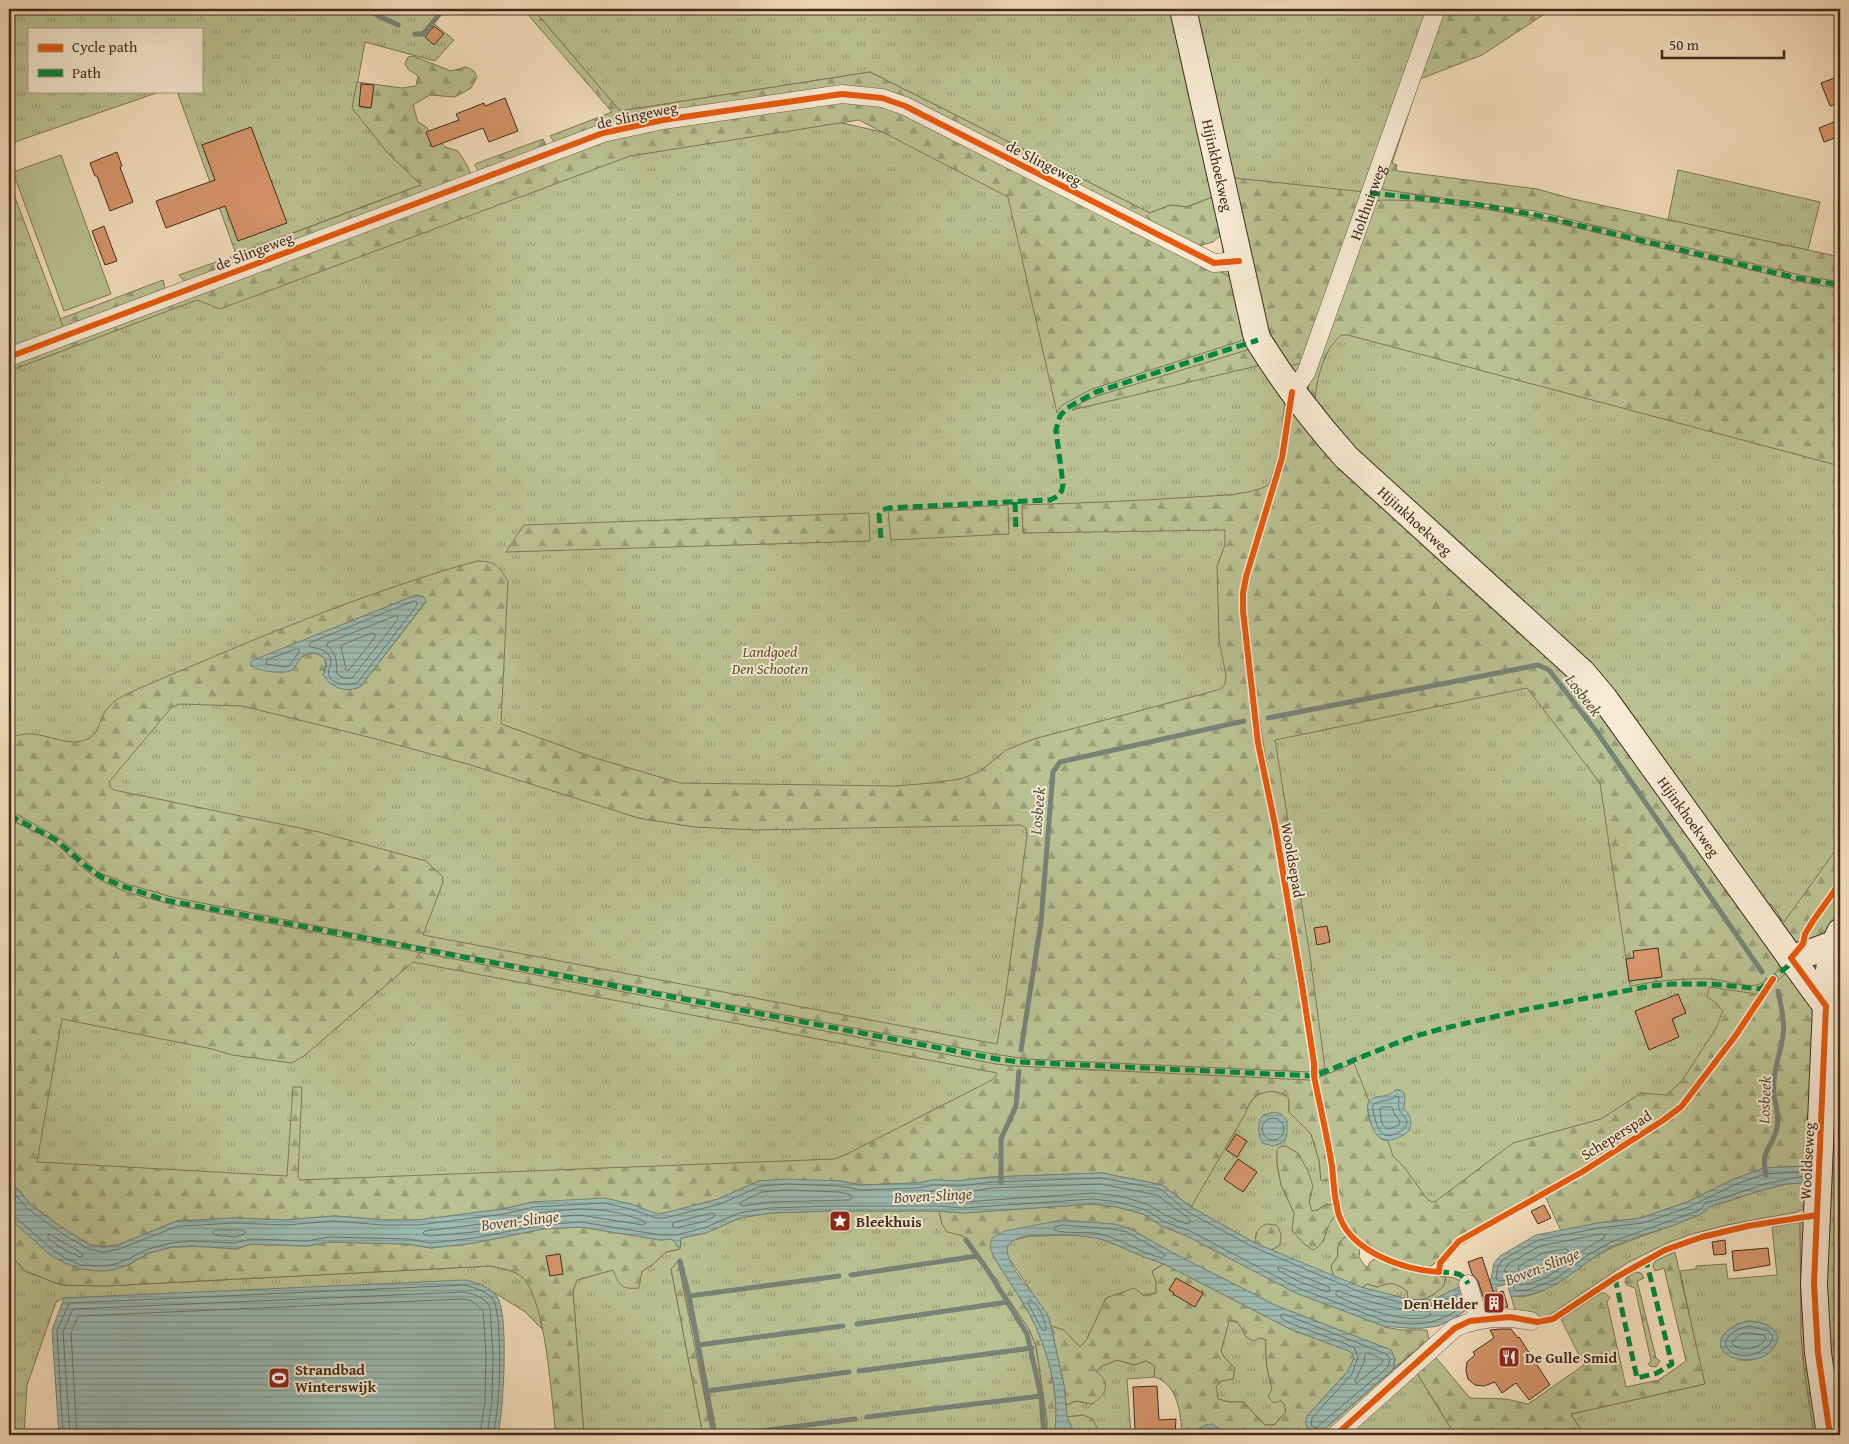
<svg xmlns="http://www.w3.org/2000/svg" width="1849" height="1444" font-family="'Gentium Book Plus',serif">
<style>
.grass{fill:url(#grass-tufts);stroke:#7e7656;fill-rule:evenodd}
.forest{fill:url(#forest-firs);stroke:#7e7656;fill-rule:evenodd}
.pitch{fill:#bac293;stroke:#7e7656}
.water{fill:url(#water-rules);stroke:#788378}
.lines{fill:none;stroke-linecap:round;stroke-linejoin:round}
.shore{stroke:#6f7468;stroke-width:1}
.stream{stroke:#788378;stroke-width:5}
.building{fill:#d8966c;stroke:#412b1a}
.street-casing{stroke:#6e5843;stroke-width:19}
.secondary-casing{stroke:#412b1a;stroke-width:28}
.street{stroke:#f8ebd5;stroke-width:18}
.secondary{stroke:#f8ebd5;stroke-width:26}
.quiet{stroke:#00873e;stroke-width:5;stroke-dasharray:10 5;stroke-linecap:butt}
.cycleway-casing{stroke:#f8ebd5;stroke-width:9}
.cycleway{stroke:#e8590c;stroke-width:6}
.labels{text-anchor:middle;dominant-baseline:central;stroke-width:4;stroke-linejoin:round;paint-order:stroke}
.street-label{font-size:15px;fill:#412b1a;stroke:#f8ebd5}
.park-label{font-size:15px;font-style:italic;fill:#5f5138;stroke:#f8ebd5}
.poi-label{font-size:15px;font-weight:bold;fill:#412b1a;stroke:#f8ebd5;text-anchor:start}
.water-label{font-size:16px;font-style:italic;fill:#585041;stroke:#f8ebd5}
</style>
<defs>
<pattern id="grass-tufts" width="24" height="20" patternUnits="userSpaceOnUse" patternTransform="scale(1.25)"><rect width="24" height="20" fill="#bac293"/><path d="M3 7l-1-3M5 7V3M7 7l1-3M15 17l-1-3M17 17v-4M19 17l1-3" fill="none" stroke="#999e77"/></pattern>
<pattern id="forest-firs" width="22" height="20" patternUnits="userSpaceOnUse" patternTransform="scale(1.25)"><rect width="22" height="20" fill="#bac293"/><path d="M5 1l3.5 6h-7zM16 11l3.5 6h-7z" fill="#999e77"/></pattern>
<pattern id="water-rules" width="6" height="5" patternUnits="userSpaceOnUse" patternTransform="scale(1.25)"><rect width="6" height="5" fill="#9dbdb6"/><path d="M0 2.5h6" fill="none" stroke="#829a93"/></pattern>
</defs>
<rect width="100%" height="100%" fill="#f5e0bf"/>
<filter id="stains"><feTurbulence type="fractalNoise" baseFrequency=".004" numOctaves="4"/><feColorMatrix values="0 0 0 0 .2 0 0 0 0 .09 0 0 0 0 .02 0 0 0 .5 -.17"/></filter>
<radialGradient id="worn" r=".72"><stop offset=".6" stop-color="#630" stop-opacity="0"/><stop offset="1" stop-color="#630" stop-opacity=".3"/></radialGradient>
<path class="grass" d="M9,9H444L432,22L454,40L435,61L365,42L353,108L387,151L421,185L236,254L177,91H201V29H29V91H162L9,144Z
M533,9H1177L1218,195L1186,207L1170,205L1150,213L870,72L620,111Z
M1188,9H1431L1367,186L1835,269L1840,267V1127L1680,1114L1436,1260L1404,1274L1347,1236C1338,1241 1337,1246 1338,1256L1331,1266L1334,1277L1271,1250L1279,1246L1256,1233L1255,1243L1191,1207L1208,1177L667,1205L9,1174V367L120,317L778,108L942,146L1223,292V165ZM1239,1083L1306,1093L1326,1181L1321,1180L1319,1160L1311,1134L1289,1112V1099C1285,1094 1282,1093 1275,1092C1249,1086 1242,1123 1230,1140ZM1285,1146L1298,1153L1311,1195C1309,1201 1308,1206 1312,1211L1318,1210L1326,1204L1335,1216L1328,1223L1323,1242L1293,1230L1294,1213L1281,1185L1277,1163V1150Z
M1678,170L1820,202L1808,250L1668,220Z
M9,181L65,331L9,352Z
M1806,1180V1208L1797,1212L1727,1225L1692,1234L1667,1243L1627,1263L1548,1316L1539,1318L1516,1314L1511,1296L1522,1297L1537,1293L1557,1284L1591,1259L1613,1247L1697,1216L1709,1207L1766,1189L1786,1184L1800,1183Z
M829,1211H939L942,1224L963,1236L971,1244L1029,1329L1036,1346L1047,1422V1435H712L694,1335L678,1262L671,1269L703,1435H584L573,1291L577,1280L613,1270L642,1271L652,1265L666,1252L680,1249L681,1238L706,1233L740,1218L771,1213Z
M1800,1222L1802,1345L1804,1368L1814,1435H1584L1571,1414L1704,1384L1680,1271L1696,1269V1266L1726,1264L1728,1279L1777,1275L1772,1227ZM1748,1321C1764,1323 1770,1323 1778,1337C1774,1355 1757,1361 1739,1360L1723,1335L1737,1324Z
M1030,1236C1053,1236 1081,1232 1103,1240C1124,1247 1143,1258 1164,1264L1152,1271L1156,1282V1293C1139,1296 1122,1293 1106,1298L1087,1339L1080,1347L1064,1330L1051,1326L1049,1318L1007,1255V1246L1014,1240Z
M9,1253L25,1271L61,1285L105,1286L491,1266C501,1269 514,1270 522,1276C534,1286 540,1314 542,1329L524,1311L480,1284L64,1298L56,1302L27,1385L24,1435H9Z
M1445,1277C1454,1277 1458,1278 1464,1285L1432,1300H1421L1433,1295L1445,1281Z
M1388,1283L1398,1284L1407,1291L1408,1299L1361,1288L1367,1284L1377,1287Z
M1229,1321C1244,1321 1252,1336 1266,1340C1265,1359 1267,1393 1285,1404L1286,1412L1274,1425H1265L1244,1402H1229L1218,1399L1215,1387L1235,1368L1224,1357L1221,1351Z
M1429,1339L1432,1343L1330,1435H1314L1322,1431Z
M1117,1360L1134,1365L1146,1361L1155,1366L1154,1377L1127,1379L1131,1435H1102L1099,1433L1083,1415L1067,1417L1066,1405L1076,1401L1092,1404L1096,1371L1102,1366Z
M1415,1370L1455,1435H1343Z"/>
<path class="forest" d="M523,9H533L620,111L870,72L1150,213L1170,205L1187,207L1218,195L1221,235L1213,242L1195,247L860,91L557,146L550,136L612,112Z
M1441,9H1550L1543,15L1482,55L1420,79L1392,163L1397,165L1396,169L1398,171L1537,189L1573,199L1840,257V282L1800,275L1535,211L1386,190L1382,188L1379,184Z
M413,56L451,71L466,67L474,71L477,77L471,88L455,97L430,95L413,105L418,122L426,127L445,147L458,151L468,167L472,178L236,262L230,257L421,185L387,152L352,108L357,82L402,88L416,86L418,76L408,69L405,64L408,57Z
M842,98L903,110L1236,280L1253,337L1092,389L1062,405L1057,413L1008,197L859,120L630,156L220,309L197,300L9,371V361L605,137Z
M543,139L548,149L479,175L475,164Z
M1226,177L1365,192L1304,362L1290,366L1269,347Z
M1382,200C1460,200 1536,218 1611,236C1673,251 1735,266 1797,281L1840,289V466L1348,335H1341C1324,349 1316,380 1315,401L1308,392L1309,383L1374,202Z
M219,261L221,272L186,283L179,275Z
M163,280L165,289L65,331L60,319Z
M1257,347L1288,396L1279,461L1244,577L1241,592V611L1256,741L1286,907L1312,1066L1311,1071L1308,1072L1026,1059L987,1053L418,946L172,897L127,884L98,872L61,839L9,810V737C15,736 22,734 28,734C48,733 79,753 95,733C99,728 100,720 103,715C110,702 120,697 133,691C245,643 359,594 477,561C496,561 498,566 508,581L501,724L592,757L680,783L895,786L932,783L960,779L979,772L1006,750L1034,739L1221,689L1225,684L1226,675L1219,640L1217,566L1225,545V530L1023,533L1022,505C1079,503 1137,501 1194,497C1219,495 1247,496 1269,485L1280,451L1285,400L1261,365L1072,410L1081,403L1097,396ZM416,595L424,597L426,602L361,686L355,689L323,675L326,664L324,658L318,654L310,653L301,657L251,666L252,661ZM180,704L242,706L372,738L471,765L638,818L694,827L754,830L1021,825L1026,828L1027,835L1006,992L997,1044L423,935L443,882L442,876L426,861L319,832L114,790L110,787L109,782L172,707Z
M1293,402L1578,676L1787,963C1778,970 1767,983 1756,985C1742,987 1725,980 1710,979C1683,978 1657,981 1630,986L1600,783L1527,688L1275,740L1309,949L1325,1068L1317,1071L1263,742L1248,647L1245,611V593L1248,577L1274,486L1282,468Z
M1008,505L1009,534L891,540L888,511Z
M869,513L870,541L506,552L524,525Z
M9,819L52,840L84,869L100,880L126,892L170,904L996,1064L1014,1066L1309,1080L1313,1082L1330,1179L1326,1181L1321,1180L1319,1160L1311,1134L1289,1112V1099C1280,1089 1262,1089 1253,1099C1249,1103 1247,1109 1245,1114L1191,1207L1162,1185L1102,1173L991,1177L958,1181L934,1180L917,1183L861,1185L840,1181H759L718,1199L665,1213L657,1214L631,1204L533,1202L503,1209L418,1220H383L334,1216L286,1220L233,1218L201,1220L177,1221L118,1245L103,1247L91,1245L67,1231L31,1205L9,1179ZM413,962L997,1073V1074L992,1080L845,1155L834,1159L300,1180L298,1177L302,1087H293L287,1176L37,1162L62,1019L212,1049L232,1055L292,1063L304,1056Z
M1840,844V878L1810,919L1804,931L1801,943H1794L1764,909L1771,904L1784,922Z
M1840,887C1840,927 1842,925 1806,944C1810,922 1827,905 1840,887Z
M1791,969L1819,1012L1808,1166L1764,1168L1734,1179L1687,1202L1641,1218L1598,1223L1561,1231L1545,1196L1583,1174L1662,1124L1681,1109L1723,1056L1776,982Z
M1709,987L1757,994L1760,996L1725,1046L1690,1093L1678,1105L1665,1115L1579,1170L1458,1238L1434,1264L1428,1267H1417L1388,1257L1360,1240L1352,1233L1346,1223L1340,1209L1333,1160L1318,1078L1354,1063L1369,1101C1364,1113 1374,1129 1381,1139L1388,1141L1393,1156L1404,1167L1428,1200L1432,1202L1436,1201L1513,1143L1601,1119L1641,1093L1666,1095L1681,1082L1715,1030L1723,1011L1716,1003L1707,997Z
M1828,1111L1840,1115V1166H1830Z
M1285,1146L1298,1153L1308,1171L1313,1186L1309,1202L1312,1211L1318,1210L1326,1204L1333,1205L1335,1216C1323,1229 1329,1241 1313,1250L1304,1244L1292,1230L1294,1213L1281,1185L1277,1163V1150L1280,1147Z
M1829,1180L1840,1184V1435L1825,1353Z
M1093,1204L1117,1207L1143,1214L1162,1226L1187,1236L1296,1293L1384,1326V1327L1402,1330H1427L1429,1339L1393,1369L1395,1359L1391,1350L1277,1306L1171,1252L1129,1228L1005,1231L993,1256C1005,1275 1019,1295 1030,1315C1048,1350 1061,1396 1054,1435H1047V1421L1036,1346L1029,1329L971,1244L963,1236L947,1232L942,1224L939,1211L963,1213Z
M9,1218L50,1254L128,1265L149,1253L172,1247L215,1246L236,1249L251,1244L307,1246L329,1242L408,1244L431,1248L474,1243L543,1229L581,1227L661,1240L672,1239L680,1249L666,1252L652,1265L642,1271L639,1288C622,1290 619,1285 613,1270L577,1280L573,1291L584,1435H556C551,1399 547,1304 523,1278C516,1270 501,1269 491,1266L105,1286L61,1285L25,1271L9,1253Z
M1800,1222L1804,1223L1824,1435H1814L1804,1368L1801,1335Z
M1266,1224L1276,1225C1282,1232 1282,1238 1279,1246L1271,1250L1255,1243C1256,1233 1257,1229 1266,1224Z
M1347,1236L1360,1247L1359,1257L1365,1266L1368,1267L1370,1262L1376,1258C1398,1270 1420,1275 1445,1277L1444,1286C1431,1297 1426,1301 1408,1299L1407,1291C1394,1282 1391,1282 1377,1287L1367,1284L1361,1288L1334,1277L1331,1266L1338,1256C1337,1246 1338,1241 1347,1236Z
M1675,1252L1705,1384L1571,1414L1584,1435H1455L1415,1370L1433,1354L1470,1398L1506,1399L1528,1404L1584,1365L1561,1319L1601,1293H1605L1610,1297L1607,1302L1626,1387L1659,1380L1686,1361L1664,1268L1655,1271L1653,1266L1655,1261Z
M678,1261L712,1435H703L671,1269Z
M1164,1264L1290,1329L1352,1352L1354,1358L1348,1371L1307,1416L1310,1432L1316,1433L1314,1435H1228L1212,1424L1206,1425L1187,1435H1182C1181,1415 1178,1383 1154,1377L1155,1366L1146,1361L1134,1365L1117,1360L1102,1366L1096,1371C1111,1382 1107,1395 1092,1404L1076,1401L1066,1405L1064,1385L1051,1326L1064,1330L1080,1347L1087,1339L1106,1298L1134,1288L1144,1296L1156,1293V1282L1152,1271ZM1229,1321H1237L1246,1337L1254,1341L1260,1338L1266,1340C1265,1357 1267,1373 1272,1389L1268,1397L1274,1403L1281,1401L1284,1404L1286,1412L1274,1425H1265L1243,1402H1229L1218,1399L1216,1387L1221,1381L1233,1379L1235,1368L1224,1357L1221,1351Z
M1635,1272L1641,1273L1644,1278L1637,1281L1656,1358L1660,1361L1656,1367L1650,1366L1648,1364L1651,1361L1635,1288L1627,1285L1625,1283L1626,1278Z
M1083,1415L1093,1419L1099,1433L1102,1435H1075L1067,1417Z"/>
<path class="pitch" d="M61,155L111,294L64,311L13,172Z"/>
<path class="water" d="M416,595L424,597L426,601L361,686C348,694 330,688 323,675C325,670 328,666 325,660C321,652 308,651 302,657C296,662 296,671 286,672C276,673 260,671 251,666V661Z
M1397,1089L1402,1091L1405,1096L1404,1109C1412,1117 1412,1121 1409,1131C1389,1147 1373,1142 1369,1115C1369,1110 1365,1105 1370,1101C1375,1095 1381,1097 1388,1095C1391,1094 1394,1091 1397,1089Z
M1274,1112L1281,1114L1287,1120V1135L1284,1142L1273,1146L1262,1143C1258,1133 1257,1124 1263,1115Z
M1808,1166H1840V1184L1829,1180H1806L1800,1183L1786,1184L1766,1189L1709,1207L1705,1212L1697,1216C1688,1219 1680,1223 1672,1226C1652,1232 1632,1238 1613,1246C1578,1263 1553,1299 1511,1296L1507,1284L1496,1287L1497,1292L1478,1297L1474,1286L1491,1279L1494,1263L1500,1256L1536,1235L1598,1223L1641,1218L1687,1202L1734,1179L1764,1168Z
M1102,1173L1162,1185L1191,1207L1255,1243L1361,1287L1408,1299L1432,1300L1464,1285L1471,1306L1454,1319L1438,1326L1416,1329L1384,1326L1296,1293L1187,1236L1162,1226L1143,1214L1117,1207L1093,1204L963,1213L939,1211H829L771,1213L740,1218L706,1233L681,1238L680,1249L672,1239L661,1240L581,1227L543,1229L474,1243L431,1248L408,1244L329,1242L307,1246L251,1244L236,1249L191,1246L172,1247L149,1253L128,1265L113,1270L98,1271L80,1269L63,1262L50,1255L9,1218V1179L31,1205L67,1231L91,1245L103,1247L118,1245L177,1221L201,1220L233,1218L286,1220L334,1216L383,1220H418L503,1209L533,1202L605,1198L631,1204L657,1214L665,1213L718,1199L759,1181L787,1179L840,1181L861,1185L917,1183L934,1180L958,1181L991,1177Z
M1062,1220L1114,1224L1129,1228L1171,1252L1277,1306L1391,1350L1395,1359L1393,1369L1322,1431L1316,1433L1310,1432L1305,1423L1307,1416L1348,1371L1354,1358L1351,1352L1290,1329L1164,1264C1143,1258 1124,1247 1103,1240C1086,1234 1041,1234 1022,1237L1014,1240L1007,1246C1006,1270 1039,1296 1049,1318L1064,1385L1067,1417L1075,1435H1054C1061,1396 1048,1350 1030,1315C1019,1295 1005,1275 993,1256L990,1246L992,1238L1005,1231Z
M466,1280C477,1283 488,1287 496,1295C510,1310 503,1413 498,1435H59L52,1330L64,1298Z
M1748,1321C1761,1322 1773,1324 1778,1337C1770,1376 1702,1359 1725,1333C1732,1326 1739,1323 1748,1321Z
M1212,1424L1228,1435H1187L1206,1425Z"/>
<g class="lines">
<path class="shore" d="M414,601L417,602V605L358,682C351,686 332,685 329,676C326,669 336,662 327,653C322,648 315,649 309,646L310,643Z
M395,616H398V619L353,677C348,680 341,677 337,674C336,663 338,654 327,646L328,643Z
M372,633L375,634V637L349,670H346L341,646Z
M296,649H299V652L289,666L285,667L266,664L267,660Z
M1396,1096L1399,1097C1399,1101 1398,1106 1399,1109C1401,1115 1407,1117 1407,1123C1406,1127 1403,1130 1399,1132C1377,1145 1376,1120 1372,1106C1379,1099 1389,1102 1396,1096Z
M1382,1107H1392L1395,1115L1400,1121L1399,1125L1389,1129C1380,1127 1381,1117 1380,1109Z
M1262 1129a11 11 0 1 1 22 0a11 11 0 1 1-22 0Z
M1804,1176L1765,1184L1714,1201L1706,1202L1701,1209L1695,1212L1611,1242L1588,1255L1554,1280L1528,1290L1516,1291L1510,1280L1499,1281L1496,1279L1498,1266L1504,1259L1538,1240L1599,1228L1643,1223L1689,1207L1736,1184L1765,1174L1804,1172
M1101,1184L1157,1195L1190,1219V1222L1187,1224L1167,1216L1147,1204L1120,1196L1093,1193L963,1202L909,1200L907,1198L909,1195L935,1191L959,1193L992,1188Z
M9,1187L28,1209L64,1235L89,1249L103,1252L119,1249L178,1226L201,1225L233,1223L286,1225L334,1221L383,1225H418L504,1214L534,1207L604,1203L630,1209L656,1218H665L720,1204L761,1186L788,1184L840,1186L861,1190L917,1188L934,1185L959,1186L992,1182L1101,1178L1160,1189L1188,1212L1253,1247L1360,1292L1407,1304L1421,1305H1434L1460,1293
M787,1190L839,1192L851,1195L852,1197L850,1200L770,1202L742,1206L740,1205L741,1202L762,1192Z
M578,1209C603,1209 620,1212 644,1221L646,1223L643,1225L580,1215L541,1218L473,1232L431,1236L425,1235L423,1233L425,1231L505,1221L535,1213Z
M712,1213L715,1214L714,1217L702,1222L676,1228L672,1226L673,1223Z
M9,1214L14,1216L53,1250L65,1258L81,1265L98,1266L112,1265L126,1260L148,1249L171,1243L191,1241L235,1243L251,1239L307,1241L329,1237L408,1239L431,1243L474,1238L542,1225L581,1222L661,1235H676L704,1228L739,1213L770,1208L829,1206H939L963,1208L1093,1199L1118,1202L1146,1210L1165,1222L1190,1231L1298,1288L1385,1321C1416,1327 1439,1325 1464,1305
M1063,1225L1113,1229L1127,1232L1163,1253L1165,1256L1162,1258C1141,1253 1124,1241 1104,1235C1088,1230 1068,1235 1054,1230L1055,1227Z
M215,1230H243L246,1232L244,1234L235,1237L214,1235L213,1232Z
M49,1234L82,1253L83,1256L80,1257C68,1252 58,1247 48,1238Z
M1602,1234L1605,1235L1604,1238C1597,1242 1590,1246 1583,1251C1564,1265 1545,1283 1520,1285L1514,1275L1504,1271L1508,1264L1540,1246Z
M1566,1249L1568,1250V1253C1556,1263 1541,1275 1525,1276L1518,1269L1519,1266L1543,1253Z
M1280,1267L1329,1287L1330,1291L1327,1292L1300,1282L1279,1271L1278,1268Z
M1339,1291C1368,1302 1398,1311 1429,1311L1431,1315C1412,1327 1355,1306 1336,1295V1292Z
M1030,1300C1039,1304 1044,1318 1046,1328L1045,1331L1042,1330L1028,1303Z
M1284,1314L1386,1354L1390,1359L1388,1367L1316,1428L1311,1425L1312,1418L1352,1374L1358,1357L1354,1347L1292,1324L1281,1318V1315Z
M1749,1326L1769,1331L1773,1337C1769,1355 1731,1365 1725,1343C1729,1332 1739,1328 1749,1326Z
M1749,1333L1764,1335L1766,1339C1758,1349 1744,1352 1733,1345L1732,1342L1741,1334Z
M1368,1353L1382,1359L1383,1362L1356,1384L1355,1381L1364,1362L1365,1354Z
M63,1435L57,1331L69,1303L465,1285C475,1288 485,1291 492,1298C502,1308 500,1384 498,1401C498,1412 494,1424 494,1435
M70,1435L63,1332L73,1309L464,1292C474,1294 486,1298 490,1308L493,1354L492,1401L487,1435
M77,1435L71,1333L78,1316L463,1299L472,1301L483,1310L486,1354L485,1401L480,1435"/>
<path class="stream" d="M364,9L398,25
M415,34H423L444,9
M1268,718L1538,665L1549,670L1597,732L1762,972
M1021,1050L1041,922L1053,772L1060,762L1244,721
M1766,1175C1760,1148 1772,1150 1777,1128C1780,1116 1775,1105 1774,1094C1772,1074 1780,1055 1783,1036C1785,1021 1781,1006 1778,991
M1001,1183V1139L1016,1106L1019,1071
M966,1240L987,1269L1027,1334L1041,1396L1044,1435
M680,1261L689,1296L715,1435
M851,1275L977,1256
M689,1296L839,1276
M857,1324L1008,1302
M698,1345L843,1326
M859,1371L1032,1348
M707,1391L849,1372
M867,1417L1041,1396
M729,1435L855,1419"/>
</g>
<path class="building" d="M434,26L444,34L434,45L425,37Z
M1840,76V103L1830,106L1821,83Z
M361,84L374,85L371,108L359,106Z
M505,98L518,131L489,142L483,128L432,147L426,132L459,120L456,114L484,103L485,106Z
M1834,122L1840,136L1824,142L1819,128Z
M251,127L287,223L238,241L225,206L166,228L156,201L215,180L202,145Z
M117,152L122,166L120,167L133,202L110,211L97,176H95L90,163Z
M104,226L117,261L105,265L92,231Z
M1327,926L1330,942L1317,945L1314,928Z
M1658,948L1662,977L1629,981L1626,959L1634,958L1633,951Z
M1678,994L1686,1013L1672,1019L1679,1037L1649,1050L1635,1011Z
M1236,1134L1247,1141L1237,1157L1226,1150Z
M1238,1159L1257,1172L1243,1192L1224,1179Z
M1544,1205L1551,1218L1538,1224L1531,1211Z
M1725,1240L1726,1254L1714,1255L1712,1242Z
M1768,1248L1770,1265L1734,1271L1732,1251Z
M560,1254L563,1274L550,1276L546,1256Z
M1482,1257L1494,1294L1503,1291L1508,1307L1487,1308L1478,1281L1472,1274L1468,1262Z
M1176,1278L1203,1293L1195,1307L1173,1294L1174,1293L1169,1290Z
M1502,1329H1511L1518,1338L1519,1337L1550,1385L1529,1400L1516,1383L1502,1393L1495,1382L1484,1386L1475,1385L1468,1379L1466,1371L1467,1362L1475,1355L1473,1352L1494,1338L1490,1330Z
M1157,1386L1159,1420L1176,1419L1175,1435H1139L1138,1431H1135L1133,1387Z"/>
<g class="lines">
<g class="street-casing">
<g id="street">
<path d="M9,357L603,133L663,120L842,94L882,98L905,106L1214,263L1239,261"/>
<path id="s1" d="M1292,392L1306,373L1436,9"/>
<path d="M1468,1284L1479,1320"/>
<path d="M1336,1435L1455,1328C1479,1317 1505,1316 1531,1321"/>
</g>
</g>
<g class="secondary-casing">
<g id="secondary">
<path id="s2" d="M1183,9L1256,334L1258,340C1284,382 1313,420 1346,457L1582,672L1604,698L1791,958L1812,952L1834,944"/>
<path d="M1791,958L1826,1006"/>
<path d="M1830,1435L1818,1353L1814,1284L1826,1006C1828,981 1828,955 1840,932"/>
</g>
</g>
<use href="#street" class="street"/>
<use href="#secondary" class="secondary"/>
<path class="quiet" d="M1370,193L1474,204L1536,215L1797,278L1840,285
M1015,502L1016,532
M881,538L879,515L882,510L888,508L1050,500C1059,496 1062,494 1063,484L1056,430L1060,416L1067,408L1096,392L1258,340
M9,815L56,840L86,866L101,877L122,886L165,900L997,1059L1019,1062L1314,1076L1409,1038L1437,1030L1528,1009L1651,986L1672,984H1711L1760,989L1788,966L1791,958
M1439,1272C1451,1273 1463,1271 1468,1284
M1615,1278L1637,1378L1657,1373L1672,1364L1646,1260"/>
<g class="cycleway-casing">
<path id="cycleway" d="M9,357L603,133L663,120L842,94L882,98L905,106L1214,263L1239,261
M1292,392L1282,458L1246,577L1243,593V611L1258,743L1275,825L1302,985L1314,1063V1076C1320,1106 1327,1136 1332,1166C1334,1183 1334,1202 1340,1218C1354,1253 1405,1270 1439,1272L1440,1263L1459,1241L1582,1172L1662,1121L1681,1107L1736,1035L1773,979
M1336,1435L1455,1328L1470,1321L1510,1317L1537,1322L1553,1319L1615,1278L1665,1250L1702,1237L1748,1226L1817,1215
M1830,1435L1818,1353L1814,1284L1826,1006L1791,958L1803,944L1805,934L1813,921L1840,883"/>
</g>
<use href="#cycleway" class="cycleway"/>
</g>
<defs>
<g id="sight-square" transform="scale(1.125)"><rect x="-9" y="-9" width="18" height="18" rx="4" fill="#8f2418" stroke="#f8ebd5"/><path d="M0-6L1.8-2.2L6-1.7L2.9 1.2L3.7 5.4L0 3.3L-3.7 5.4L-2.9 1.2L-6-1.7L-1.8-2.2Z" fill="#fff"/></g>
<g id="building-square" transform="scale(1.125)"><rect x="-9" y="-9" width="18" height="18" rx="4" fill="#8f2418" stroke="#f8ebd5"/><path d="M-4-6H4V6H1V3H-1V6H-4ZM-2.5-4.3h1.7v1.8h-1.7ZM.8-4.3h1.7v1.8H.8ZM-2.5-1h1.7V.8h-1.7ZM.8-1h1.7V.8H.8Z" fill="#fff"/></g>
<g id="restaurant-square" transform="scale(1.125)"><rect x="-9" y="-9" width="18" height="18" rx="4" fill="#8f2418" stroke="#f8ebd5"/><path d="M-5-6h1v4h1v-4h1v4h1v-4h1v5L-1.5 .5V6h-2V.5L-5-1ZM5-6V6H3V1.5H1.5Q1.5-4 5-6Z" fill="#fff"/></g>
<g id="stadium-square" transform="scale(1.125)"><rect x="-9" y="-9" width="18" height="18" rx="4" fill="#8f2418" stroke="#f8ebd5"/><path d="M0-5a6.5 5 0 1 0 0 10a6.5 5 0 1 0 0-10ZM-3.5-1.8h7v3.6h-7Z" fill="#fff"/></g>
</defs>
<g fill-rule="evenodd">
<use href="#sight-square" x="840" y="1221"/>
<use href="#building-square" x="1494" y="1303"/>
<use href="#restaurant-square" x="1509" y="1357"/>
<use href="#stadium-square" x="279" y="1378"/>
</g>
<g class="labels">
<g class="street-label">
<text transform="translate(637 115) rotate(-12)">de Slingeweg</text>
<text transform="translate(1044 163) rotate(27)">de Slingeweg</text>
<text stroke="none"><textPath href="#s2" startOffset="160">Hijinkhoekweg</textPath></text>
<text stroke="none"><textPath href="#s1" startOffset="205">Holthuisweg</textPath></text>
<text transform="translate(254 251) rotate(-21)">de Slingeweg</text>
<text stroke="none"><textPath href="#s2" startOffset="580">Hijinkhoekweg</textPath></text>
<text stroke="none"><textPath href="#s2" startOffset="985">Hijinkhoekweg</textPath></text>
<text transform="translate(1293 860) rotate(80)">Wooldsepad</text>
<text transform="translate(1616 1135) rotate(-32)">Scheperspad</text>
<text transform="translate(1807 1161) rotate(-87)">Wooldseweg</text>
</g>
<g class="park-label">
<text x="770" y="651">Landgoed<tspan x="770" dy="17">Den Schooten</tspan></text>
</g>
<g class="poi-label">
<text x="856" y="1221">Bleekhuis</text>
<text x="1478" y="1303" text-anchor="end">Den Helder</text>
<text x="1525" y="1357">De Gulle Smid</text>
<text x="295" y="1369">Strandbad<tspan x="295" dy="17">Winterswijk</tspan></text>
</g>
<g class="water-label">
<text transform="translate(1584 695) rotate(52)">Losbeek</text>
<text transform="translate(1037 811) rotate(-85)">Losbeek</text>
<text transform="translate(1764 1100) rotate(-88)">Losbeek</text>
<text transform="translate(933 1195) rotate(-3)">Boven-Slinge</text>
<text transform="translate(520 1220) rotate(-7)">Boven-Slinge</text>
<text transform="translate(1542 1266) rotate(-21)">Boven-Slinge</text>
</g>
</g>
<rect width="1849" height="1444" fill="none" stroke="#f5e0bf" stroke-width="30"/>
<rect x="10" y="10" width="1829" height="1424" fill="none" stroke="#412b1a" stroke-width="2.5"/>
<rect x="15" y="15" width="1819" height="1414" fill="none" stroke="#412b1a"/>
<rect x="28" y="28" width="175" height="65" fill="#f8ebd5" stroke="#af9e8a"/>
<rect x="38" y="44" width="25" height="8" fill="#e8590c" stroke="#af9e8a"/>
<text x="72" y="52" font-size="15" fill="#412b1a">Cycle path</text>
<rect x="38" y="69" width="25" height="8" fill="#00873e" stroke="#af9e8a"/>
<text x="72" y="78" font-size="15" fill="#412b1a">Path</text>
<path d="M1662 50v8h122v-8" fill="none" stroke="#412b1a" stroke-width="2.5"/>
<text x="1669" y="50" font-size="15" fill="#412b1a" stroke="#f8ebd5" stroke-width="4" paint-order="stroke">50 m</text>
<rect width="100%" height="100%" filter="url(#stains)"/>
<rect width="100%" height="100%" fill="url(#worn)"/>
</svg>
